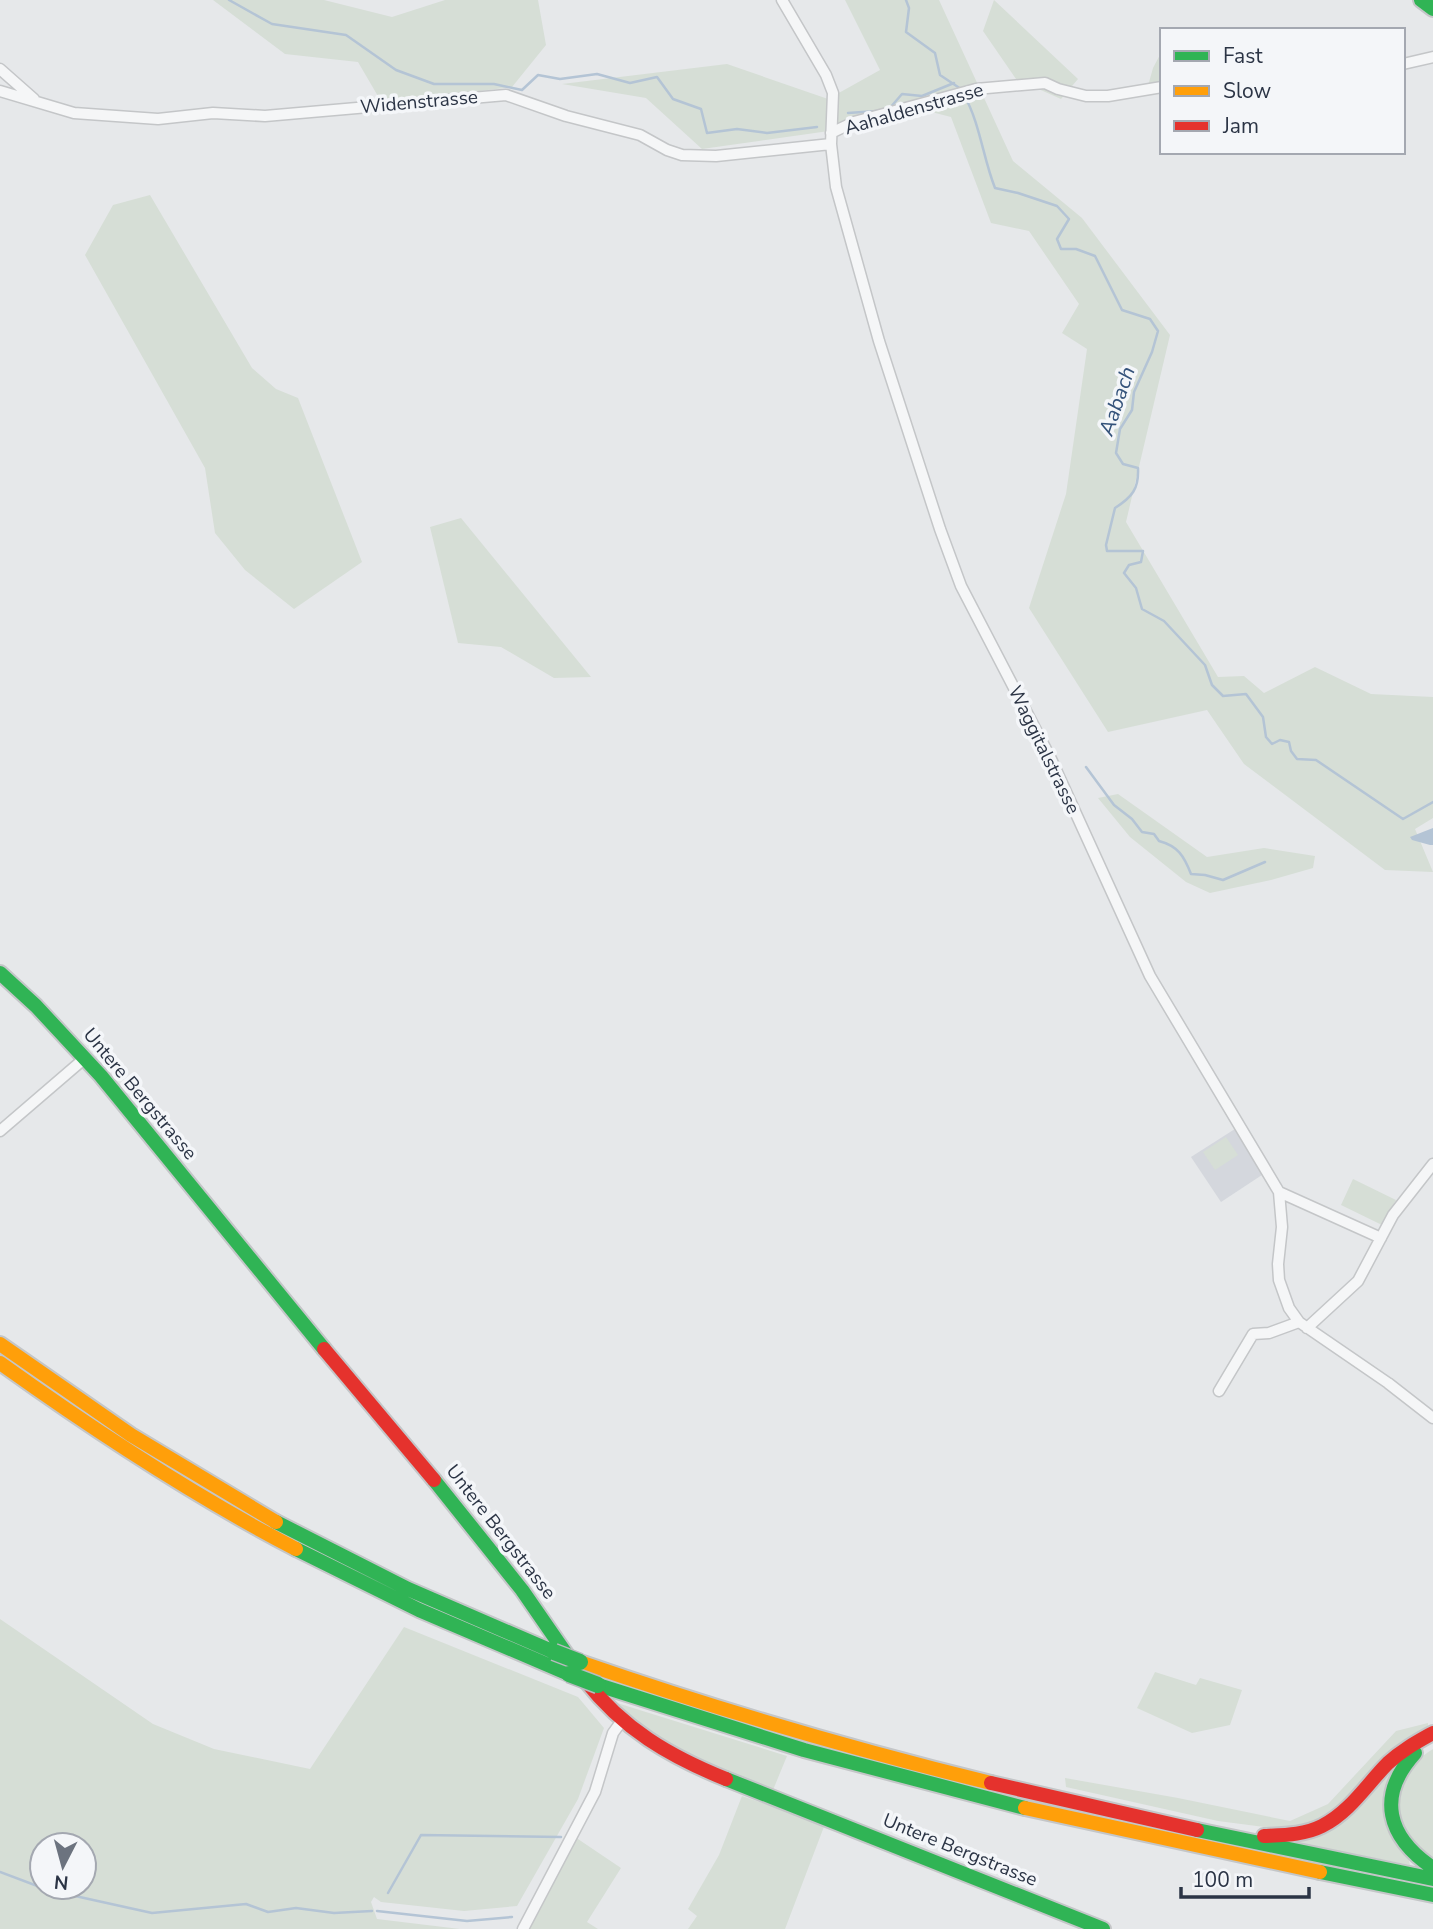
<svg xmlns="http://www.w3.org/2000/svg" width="1433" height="1929" font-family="'Nunito Sans',sans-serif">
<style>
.built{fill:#d4d7dd}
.green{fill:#d6ded6;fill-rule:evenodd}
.water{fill:#b4c4d5}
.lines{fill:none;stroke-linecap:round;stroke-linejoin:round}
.stream{stroke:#b4c4d5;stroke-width:2.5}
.street-casing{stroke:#c4c6c8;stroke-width:13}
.fast-casing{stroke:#c4c6c8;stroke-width:18}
.slow-casing{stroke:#c4c6c8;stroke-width:18}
.jam-casing{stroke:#c4c6c8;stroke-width:18}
.street{stroke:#f5f6f7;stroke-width:10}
.fast{stroke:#30b455;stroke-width:14}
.slow{stroke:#ff9f0a;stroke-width:14}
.jam{stroke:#e5322d;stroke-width:14}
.fast-bridge-casing{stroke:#b8bbbf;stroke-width:19;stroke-linecap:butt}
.fast-bridge{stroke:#30b455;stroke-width:16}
.labels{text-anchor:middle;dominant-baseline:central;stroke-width:7;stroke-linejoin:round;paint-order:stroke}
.street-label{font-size:19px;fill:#2b3445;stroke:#f4f6f9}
.water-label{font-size:21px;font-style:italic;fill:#34527a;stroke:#f4f6f9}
</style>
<rect width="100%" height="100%" fill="#e6e8ea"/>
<path class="built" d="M1238,1127L1265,1173L1221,1202L1191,1157Z"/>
<path class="green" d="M213,0H324L392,17L445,0H538L546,45L512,87L382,103L358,62L285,54Z
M845,0H939L1013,161L1082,218L1170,335L1126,522L1218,677L1244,676L1264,693L1315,667L1371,694L1433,697V818L1415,829L1433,872L1385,870L1244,764L1207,710L1108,732L1029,608L1066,494L1087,349L1062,333L1079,304L1029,231L991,223L951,117L908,106L878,124L702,149L646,98L562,84L727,64L828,99L880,70Z
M994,0L1078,79L1061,99L1016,79L983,31Z
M1162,51V91L1146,93L1153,68Z
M150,195L252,368L276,389L298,398L362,562L294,609L245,570L215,533L205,468L85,255L113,205Z
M461,518L591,677L554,678L501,647L458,643L430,527Z
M1118,794L1207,857L1264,848L1315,856L1313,868L1271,880L1210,893L1186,882L1130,837L1098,798Z
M1226,1137L1238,1155L1215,1170L1203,1152Z
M1353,1179L1396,1200L1382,1225L1341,1205Z
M0,1619L153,1724L214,1749L310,1769L404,1627L578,1697L604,1728L578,1799L517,1906L464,1911L381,1902L374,1897L371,1902L377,1919L460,1929H0ZM42,1845H84V1887H42Z
M1155,1672L1196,1685L1200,1678L1242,1690L1230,1725L1192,1733L1137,1708Z
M617,1703L787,1756L773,1790C741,1777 627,1736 617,1703Z
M1428,1723V1729L1338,1810L1303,1828L1287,1830L1218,1821L1066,1787L1065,1778L1178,1798L1290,1821L1328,1804L1396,1731Z
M1433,1749V1860C1425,1853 1409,1844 1404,1834C1402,1830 1401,1823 1400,1818C1393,1787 1407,1765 1433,1749Z
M1396,1763L1390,1781L1410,1865L1293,1842Z
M742,1796L825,1824L785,1929H688L697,1916L688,1909L719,1855Z
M575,1837L621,1868L587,1922L598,1929H527Z"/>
<path class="water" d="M1433,828V845H1430L1412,840L1410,837Z"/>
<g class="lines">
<path class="stream" d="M229,0L272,24L346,35L396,70L434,84H494L522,90L538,75L560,79L597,74L630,83L657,77L673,99L701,109L707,133L737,129L767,133L817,127
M906,0L909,8L906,32L935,53L940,75L961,89
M964,95C980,123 983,158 995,188L1018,193L1057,206L1069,219L1057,239L1061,249H1076L1095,256L1122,310L1150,319L1158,331L1152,352L1134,392L1132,410L1120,429L1116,453L1123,464L1138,468C1139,489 1132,497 1115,508L1106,545L1107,551H1143L1141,562L1129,565L1124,573L1136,588L1142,609L1164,621L1205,665L1212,685L1223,696L1246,694L1263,717L1266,737L1272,744L1280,740L1289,742L1291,751L1297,759L1316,760L1403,819L1433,802
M889,109L902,94L922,96L954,83
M848,113L877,111
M1086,767L1114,805L1132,819L1142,832L1154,834L1159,841C1178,846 1184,856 1191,874L1205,875L1223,880L1265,862
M0,1872L48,1890L152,1913L246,1904L268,1912L296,1908L334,1913L372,1911
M388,1893L421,1835L561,1837
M377,1911L467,1921L512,1917"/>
<g class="street-casing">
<path id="street" d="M782,0L826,75L833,93L831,144L836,187L879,341L940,529L961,586L1051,759L1150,976L1279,1192L1282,1227L1278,1264L1279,1280L1289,1308L1299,1322L1388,1383L1433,1418
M1403,64L1433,57
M0,69L34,99
M0,91L74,113L158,119L213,113L265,116L506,95L566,116L640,135L667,150L682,155L716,156L831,144
M831,133L854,122L976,89L1045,83L1058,89L1086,96H1108L1162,87
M0,1131L85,1058
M1279,1192L1381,1238
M1307,1328L1358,1281L1393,1215L1433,1164
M1219,1391L1253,1334L1269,1333L1299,1322
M523,1929L595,1792L613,1733L621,1722"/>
</g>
<g class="fast-casing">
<path id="fast" d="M1421,0L1433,9
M0,973L36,1006L101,1076L324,1349
M434,1480L522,1590L571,1661
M276,1522L408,1589L554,1652
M296,1549L419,1610L569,1674
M598,1685L804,1750L1025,1808
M1415,1753C1376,1796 1387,1837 1433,1868
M726,1779L1103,1929
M1197,1830L1433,1879
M1320,1872L1433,1895"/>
</g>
<g class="slow-casing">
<path id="slow" d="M0,1344L131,1435L276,1522
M0,1363C95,1431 192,1495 296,1549
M580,1662C716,1709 852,1749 991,1783
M1025,1808L1320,1872"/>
</g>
<g class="jam-casing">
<path id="jam" d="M324,1349L434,1480
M585,1680C623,1729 669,1756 726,1779
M991,1783L1197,1830
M1264,1836C1284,1835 1304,1835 1322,1826C1350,1812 1367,1784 1388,1763C1402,1750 1417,1742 1433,1733"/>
</g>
<use href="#street" class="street"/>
<use href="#fast" class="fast"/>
<use href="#slow" class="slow"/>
<use href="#jam" class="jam"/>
<g class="fast-bridge-casing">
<path id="fast-bridge" d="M554,1652L580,1662
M569,1674L598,1685"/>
</g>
<use href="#fast-bridge" class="fast-bridge"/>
</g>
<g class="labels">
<g class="street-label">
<text transform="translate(419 102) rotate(-5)">Widenstrasse</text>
<text transform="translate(914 109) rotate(-16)">Aahaldenstrasse</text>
<text transform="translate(1044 750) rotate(64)">Waggitalstrasse</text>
<text transform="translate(140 1094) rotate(50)">Untere Bergstrasse</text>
<text transform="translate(501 1532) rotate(52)">Untere Bergstrasse</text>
<text transform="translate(960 1850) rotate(22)">Untere Bergstrasse</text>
</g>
<g class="water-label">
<text transform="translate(1117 401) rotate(-71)">Aabach</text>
</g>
</g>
<rect x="1160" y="28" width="245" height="126" fill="#f4f6f9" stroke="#a4a8b1" stroke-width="2"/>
<rect x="1174" y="51" width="35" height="10" fill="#30b455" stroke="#a4a8b1" stroke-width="2"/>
<text x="1223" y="63" font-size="21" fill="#2b3445">Fast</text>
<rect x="1174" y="86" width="35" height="10" fill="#ff9f0a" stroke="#a4a8b1" stroke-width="2"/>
<text x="1223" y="98" font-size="21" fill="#2b3445">Slow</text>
<rect x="1174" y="121" width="35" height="10" fill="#e5322d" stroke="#a4a8b1" stroke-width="2"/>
<text x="1223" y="133" font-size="21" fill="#2b3445">Jam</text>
<g transform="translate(63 1866) rotate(186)"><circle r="33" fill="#f4f6f9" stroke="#a4a8b1" stroke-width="2"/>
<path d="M0-5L12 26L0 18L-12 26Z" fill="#6c737f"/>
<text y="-10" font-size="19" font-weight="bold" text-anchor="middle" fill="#2b3445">N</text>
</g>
<path d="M1181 1887v10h128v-10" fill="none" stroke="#2b3445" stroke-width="3.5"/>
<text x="1192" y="1887" font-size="21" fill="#2b3445" stroke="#f4f6f9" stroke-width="5" paint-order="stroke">100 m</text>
</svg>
